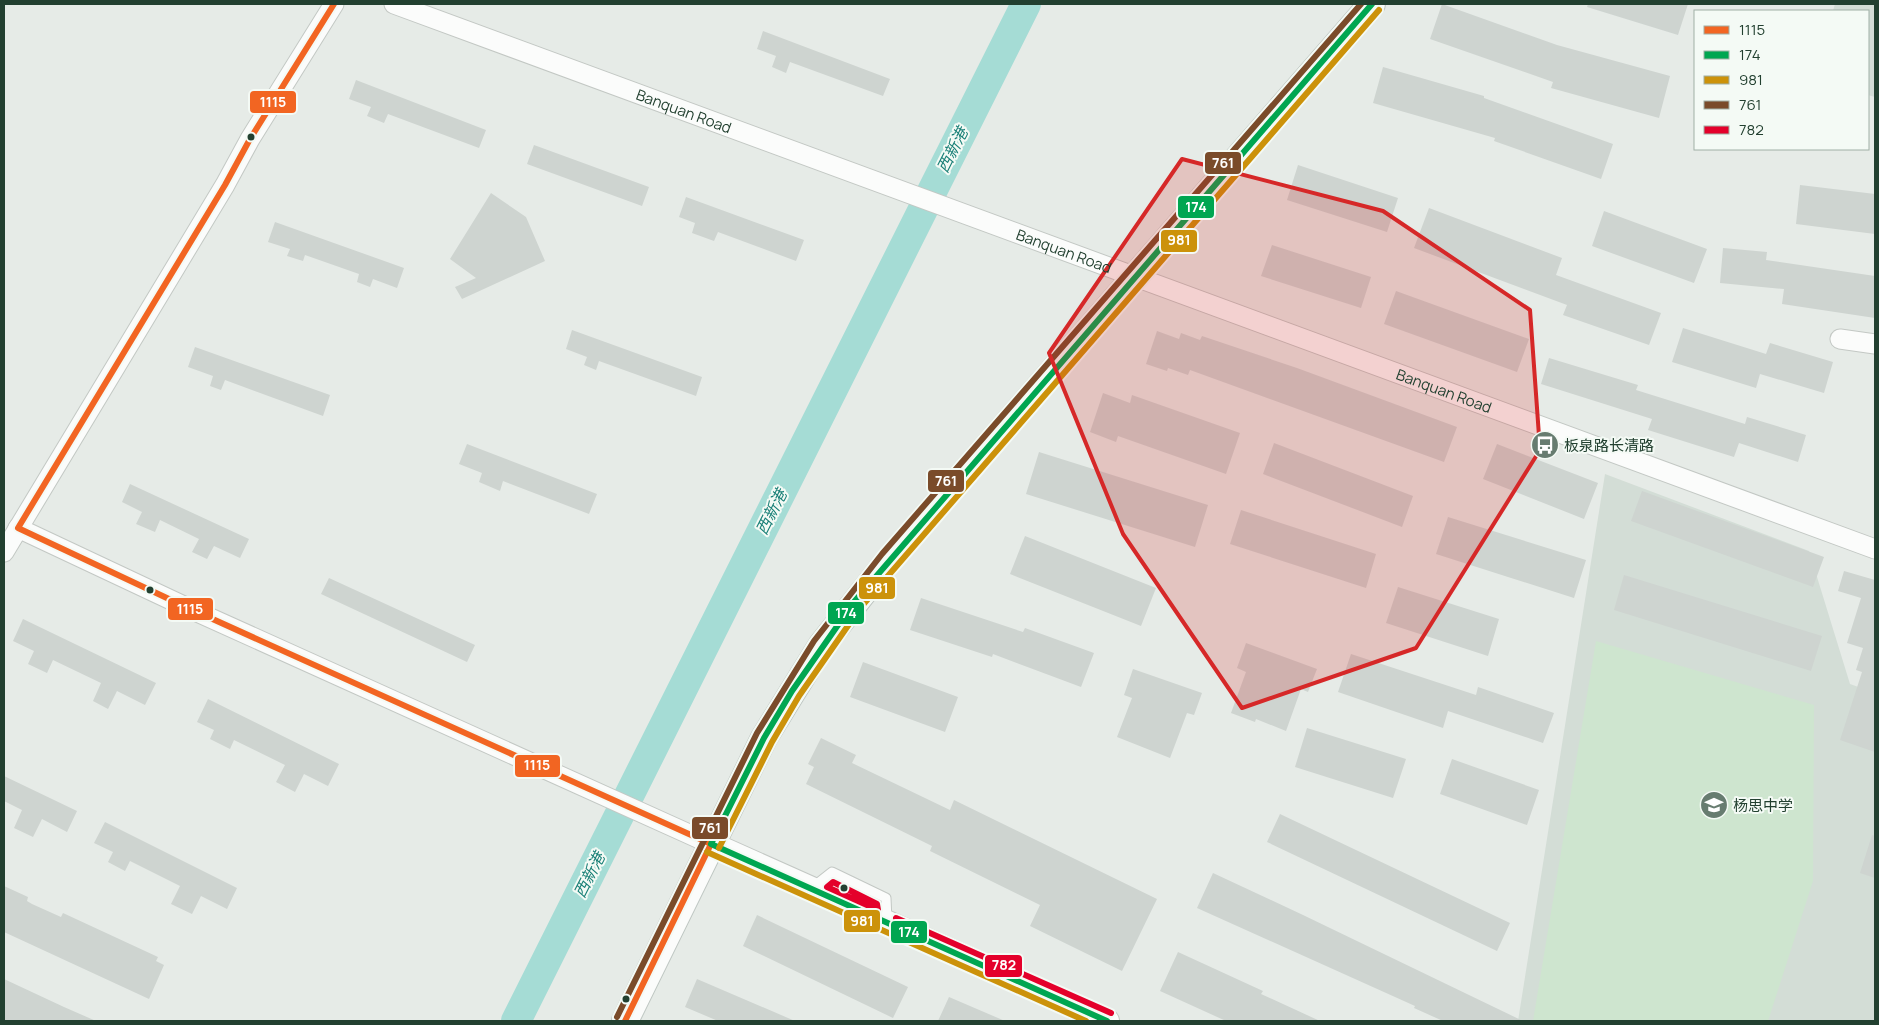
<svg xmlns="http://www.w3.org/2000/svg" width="1879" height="1025" font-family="Manrope,'Noto Sans SC',sans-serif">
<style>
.built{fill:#d3ddd6}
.green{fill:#cee5cf}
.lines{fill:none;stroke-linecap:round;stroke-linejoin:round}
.river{stroke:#a5dcd5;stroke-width:30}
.building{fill:#ced4d0}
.service-casing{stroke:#c3c8c4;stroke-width:11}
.minor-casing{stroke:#c3c8c4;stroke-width:21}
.tertiary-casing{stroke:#c3c8c4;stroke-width:26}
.secondary-casing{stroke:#bfc7c3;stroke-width:28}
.service{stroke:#fbfcfb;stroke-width:9}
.minor{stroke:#fbfcfb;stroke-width:19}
.tertiary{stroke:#fbfcfb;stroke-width:24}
.secondary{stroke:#fbfcfb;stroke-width:26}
.bus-1-casing{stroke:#f4faf5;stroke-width:10}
.bus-2-casing{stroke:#f4faf5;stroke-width:10}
.bus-3-casing{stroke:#f4faf5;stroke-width:10}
.bus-4-casing{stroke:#f4faf5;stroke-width:10}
.bus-5-casing{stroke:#f4faf5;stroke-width:10}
.bus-1{stroke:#f26522;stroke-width:6}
.bus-2{stroke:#00a651;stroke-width:6}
.bus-3{stroke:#cc920a;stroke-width:6}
.bus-4{stroke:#7a4b2a;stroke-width:6}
.bus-5{stroke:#e4002b;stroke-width:6}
.marked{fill:#d62828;fill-opacity:0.2;stroke:#d62828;stroke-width:4;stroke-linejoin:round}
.bus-dot{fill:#224030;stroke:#f4faf5;stroke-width:2}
.labels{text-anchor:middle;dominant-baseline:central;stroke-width:4;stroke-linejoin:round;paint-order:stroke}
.street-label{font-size:15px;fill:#224030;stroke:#f4faf5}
.poi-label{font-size:15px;fill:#224030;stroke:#f4faf5;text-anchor:start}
.water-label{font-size:16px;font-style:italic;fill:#187f76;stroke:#f4faf5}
.line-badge{stroke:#f4faf5;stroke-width:2}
.badge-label{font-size:14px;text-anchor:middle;font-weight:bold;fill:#fff}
</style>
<rect width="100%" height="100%" fill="#e6ebe7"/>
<path class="built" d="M1835,4H1875V97L1868,95V11H1833Z
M1605,474L1809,551L1850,684L1875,693V1021H1518Z"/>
<path class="green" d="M1596,641L1814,705L1813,881L1768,1021H1533Z"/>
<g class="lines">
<path class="river" d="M516,1021L1026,4"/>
</g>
<path class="building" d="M1442,4L1557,45L1670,76L1659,118L1551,88L1553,82L1430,39Z
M1588,4H1688L1678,35L1587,7Z
M763,31L890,79L883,96L790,62L786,73L772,67L776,56L757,49Z
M1383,67L1484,96V98L1613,144L1601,179L1494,141L1495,138L1373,103Z
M356,80L486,130L479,148L388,114L384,123L367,116L371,107L349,99Z
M534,145L649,187L642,206L527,164Z
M1298,165L1398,198L1387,232L1287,200Z
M1800,185L1875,194V234L1796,224Z
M491,193L526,217L545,261L462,299L455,287L476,278L450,259Z
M686,197L804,240L796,261L718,232L714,241L692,233L695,223L679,217Z
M1429,208L1562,258L1556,275L1661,313L1649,345L1563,315L1567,305L1414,248Z
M1604,211L1707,249L1694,283L1592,246Z
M275,222L404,268L397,288L373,279L370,287L357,282L359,274L305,255L303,261L287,256L290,249L268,242Z
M1272,245L1371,277L1361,308L1261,276Z
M1723,248L1767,252L1766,260L1875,276V318L1782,304L1784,289L1720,283Z
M1396,291L1529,339L1517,372L1384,324Z
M1683,328L1766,354L1770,343L1833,362L1824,393L1760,374L1756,388L1672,362Z
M572,330L702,377L696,396L599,361L596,370L584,365L587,357L566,349Z
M1157,331L1179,339L1181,333L1200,340L1202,336L1297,368L1457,427L1444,462L1190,370L1188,375L1168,368L1167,371L1146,364Z
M195,347L330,395L323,416L225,380L221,390L210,386L213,376L188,367Z
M1549,358L1638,385L1636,390L1745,424L1747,417L1806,435L1798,462L1739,443L1734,457L1648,430L1652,419L1541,384Z
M1103,393L1130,403L1132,395L1240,433L1226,474L1118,436L1116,442L1090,432Z
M1274,443L1413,496L1402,527L1263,474Z
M467,444L597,494L589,514L503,481L500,491L479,482L482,473L459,464Z
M1497,444L1598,483L1584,519L1483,479Z
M1039,452L1208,505L1195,547L1026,494Z
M130,484L249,539L240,558L214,546L207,559L192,552L199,539L160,520L155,532L136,524L142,512L122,502Z
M1642,491L1824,557L1813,587L1631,521Z
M1241,510L1376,554L1366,588L1230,544Z
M1448,517L1586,560L1574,598L1436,554Z
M1025,536L1156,588L1141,626L1010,574Z
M1844,571L1875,580V752L1840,740L1862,672L1856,670L1863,648L1847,643L1861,598L1838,591Z
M1624,575L1822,636L1811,671L1614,610Z
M329,578L475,645L467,662L321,594Z
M1398,587L1499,619L1488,656L1386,623Z
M921,598L1023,632L1025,628L1094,653L1081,687L993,654L992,657L910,630Z
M23,619L156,683L145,705L117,691L108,709L93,701L101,683L53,660L47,673L28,664L34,651L13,641Z
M1246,643L1317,669L1308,692L1301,689L1286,731L1256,719L1255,722L1231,713L1246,672L1237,668Z
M1351,654L1476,695L1478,687L1554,713L1543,743L1448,711L1443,728L1338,692Z
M863,662L958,697L945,732L850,697Z
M1133,669L1202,693L1194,715L1187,713L1170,758L1117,737L1132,698L1124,695Z
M208,699L339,764L328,786L304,774L295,792L276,782L285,765L234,740L230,749L210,739L214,730L197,722Z
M1307,728L1406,759L1393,798L1295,767Z
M821,738L856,755L852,763L950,810L954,800L1157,899L1122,971L1030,926L1040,905L930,851L932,846L806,784L814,767L808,764Z
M1452,759L1539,790L1527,825L1440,794Z
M4,776L77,811L67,832L42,819L33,837L14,828L22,810L4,801Z
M1280,814L1510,923L1497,951L1267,842Z
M105,822L237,888L227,909L201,896L192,914L171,904L180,886L130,861L125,871L108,862L113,852L94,843Z
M1872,835L1875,836V878L1860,873Z
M1213,873L1303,915L1523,1021H1443L1414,1008L1415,1006L1197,908Z
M4,886L28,897L27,901L32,904L61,917L63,913L158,957L156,961L164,965L149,999L4,932Z
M757,915L908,987L893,1018L743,946Z
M1178,952L1263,991L1261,994L1320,1021H1226L1160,991Z
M4,979L64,1007L96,1021H4Z
M697,979L795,1021H718L685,1007Z
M949,997L1005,1021H938Z"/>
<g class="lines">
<g class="service-casing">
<path id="service" d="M813,887L832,872L886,898L887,921"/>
</g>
<g class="minor-casing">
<g id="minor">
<path id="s1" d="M394,4L1875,549"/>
<path d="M1840,339L1875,344"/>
<path d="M18,528L186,607L711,844"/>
<path d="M4,552L225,185L250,139L334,4"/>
</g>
</g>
<g class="tertiary-casing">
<path id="tertiary" d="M711,844L1107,1021"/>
</g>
<g class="secondary-casing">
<path id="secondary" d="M625,1021L764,738L821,646L889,560L1372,4"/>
</g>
<use href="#service" class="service"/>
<use href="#minor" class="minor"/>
<use href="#tertiary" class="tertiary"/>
<use href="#secondary" class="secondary"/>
<g class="bus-1-casing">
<path id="bus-1" d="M18,528L186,607L711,844
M18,528L225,185L250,139L334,4
M625,1021L711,844"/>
</g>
<g class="bus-2-casing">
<path id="bus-2" d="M711,844L764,738L792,691L854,602L1372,4
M711,844L1107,1021"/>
</g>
<g class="bus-3-casing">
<path id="bus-3" d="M719,848L772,742L799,696L861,607L1379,10
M707,852L1086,1021"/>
</g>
<g class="bus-4-casing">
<path id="bus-4" d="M617,1017L757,733L814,641L882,554L1361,4"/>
</g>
<g class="bus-5-casing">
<path id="bus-5" d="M833,882L877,904L878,910L827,887Z
M896,918L1111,1013"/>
</g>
<use href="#bus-1" class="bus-1"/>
<use href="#bus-2" class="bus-2"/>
<use href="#bus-3" class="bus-3"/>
<use href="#bus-4" class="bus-4"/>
<use href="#bus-5" class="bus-5"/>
</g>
<path class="marked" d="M1182,159L1383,211L1530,310L1540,450L1416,648L1242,708L1123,534L1049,353Z"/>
<defs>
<g id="bus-disc" transform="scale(1.4375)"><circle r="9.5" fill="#677c70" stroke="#f4faf5"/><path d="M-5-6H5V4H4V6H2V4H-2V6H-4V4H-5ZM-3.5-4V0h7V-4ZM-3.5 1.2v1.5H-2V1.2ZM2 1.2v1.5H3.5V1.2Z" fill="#fff"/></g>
<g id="school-disc" transform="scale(1.4375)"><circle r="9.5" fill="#677c70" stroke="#f4faf5"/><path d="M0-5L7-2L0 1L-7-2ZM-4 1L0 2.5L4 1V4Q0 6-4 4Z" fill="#fff"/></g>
</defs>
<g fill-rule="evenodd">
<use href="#bus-disc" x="1545" y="445"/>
<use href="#school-disc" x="1714" y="805"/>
</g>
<g class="bus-dot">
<circle cx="251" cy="137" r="4.5"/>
<circle cx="150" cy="590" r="4.5"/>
<circle cx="844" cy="888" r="4.5"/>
<circle cx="626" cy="999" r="4.5"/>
</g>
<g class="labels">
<g class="street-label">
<text stroke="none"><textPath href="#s1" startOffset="309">Banquan Road</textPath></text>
<text stroke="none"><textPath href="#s1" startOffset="714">Banquan Road</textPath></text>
<text stroke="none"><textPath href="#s1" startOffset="1119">Banquan Road</textPath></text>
</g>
<g class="poi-label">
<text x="1564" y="445">板泉路长清路</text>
<text x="1733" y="805">杨思中学</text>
</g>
<g class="water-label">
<text transform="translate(952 150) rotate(-63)">西新港</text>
<text transform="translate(771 512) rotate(-63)">西新港</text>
<text transform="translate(589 875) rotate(-63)">西新港</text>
</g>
</g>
<g class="line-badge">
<rect x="249" y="90" width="48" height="24" rx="5" fill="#f26522"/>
<rect x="1204" y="151" width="38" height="24" rx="5" fill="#7a4b2a"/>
<rect x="1177" y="195" width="38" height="24" rx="5" fill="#00a651"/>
<rect x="1160" y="229" width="38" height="24" rx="5" fill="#cc920a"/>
<rect x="927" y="469" width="38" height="24" rx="5" fill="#7a4b2a"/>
<rect x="858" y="576" width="38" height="24" rx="5" fill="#cc920a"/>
<rect x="167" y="597" width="47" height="24" rx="5" fill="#f26522"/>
<rect x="827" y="601" width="38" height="24" rx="5" fill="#00a651"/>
<rect x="514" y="754" width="47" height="24" rx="5" fill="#f26522"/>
<rect x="691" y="816" width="38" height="24" rx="5" fill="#7a4b2a"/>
<rect x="843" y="909" width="38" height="24" rx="5" fill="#cc920a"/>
<rect x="890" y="920" width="38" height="24" rx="5" fill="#00a651"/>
<rect x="984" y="954" width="39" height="24" rx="5" fill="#e4002b"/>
</g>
<g class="badge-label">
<text x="273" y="107">1115</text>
<text x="1223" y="168">761</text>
<text x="1196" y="212">174</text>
<text x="1179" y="245">981</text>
<text x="946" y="486">761</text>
<text x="877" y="593">981</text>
<text x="190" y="614">1115</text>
<text x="846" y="618">174</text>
<text x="537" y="770">1115</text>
<text x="710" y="833">761</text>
<text x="862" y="926">981</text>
<text x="909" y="937">174</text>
<text x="1004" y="970">782</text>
</g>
<rect width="1879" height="1025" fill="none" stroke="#224030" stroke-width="10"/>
<rect x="1694" y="10" width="175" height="140" fill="#f4faf5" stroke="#a0b0a6"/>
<rect x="1704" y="26" width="25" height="8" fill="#f26522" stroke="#a0b0a6"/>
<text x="1739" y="35" font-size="15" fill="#224030">1115</text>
<rect x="1704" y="51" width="25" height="8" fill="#00a651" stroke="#a0b0a6"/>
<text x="1739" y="60" font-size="15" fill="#224030">174</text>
<rect x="1704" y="76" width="25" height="8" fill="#cc920a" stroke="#a0b0a6"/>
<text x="1739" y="85" font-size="15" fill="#224030">981</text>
<rect x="1704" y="101" width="25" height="8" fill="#7a4b2a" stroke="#a0b0a6"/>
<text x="1739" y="110" font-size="15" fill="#224030">761</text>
<rect x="1704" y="126" width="25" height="8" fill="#e4002b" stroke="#a0b0a6"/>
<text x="1739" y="135" font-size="15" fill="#224030">782</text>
</svg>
